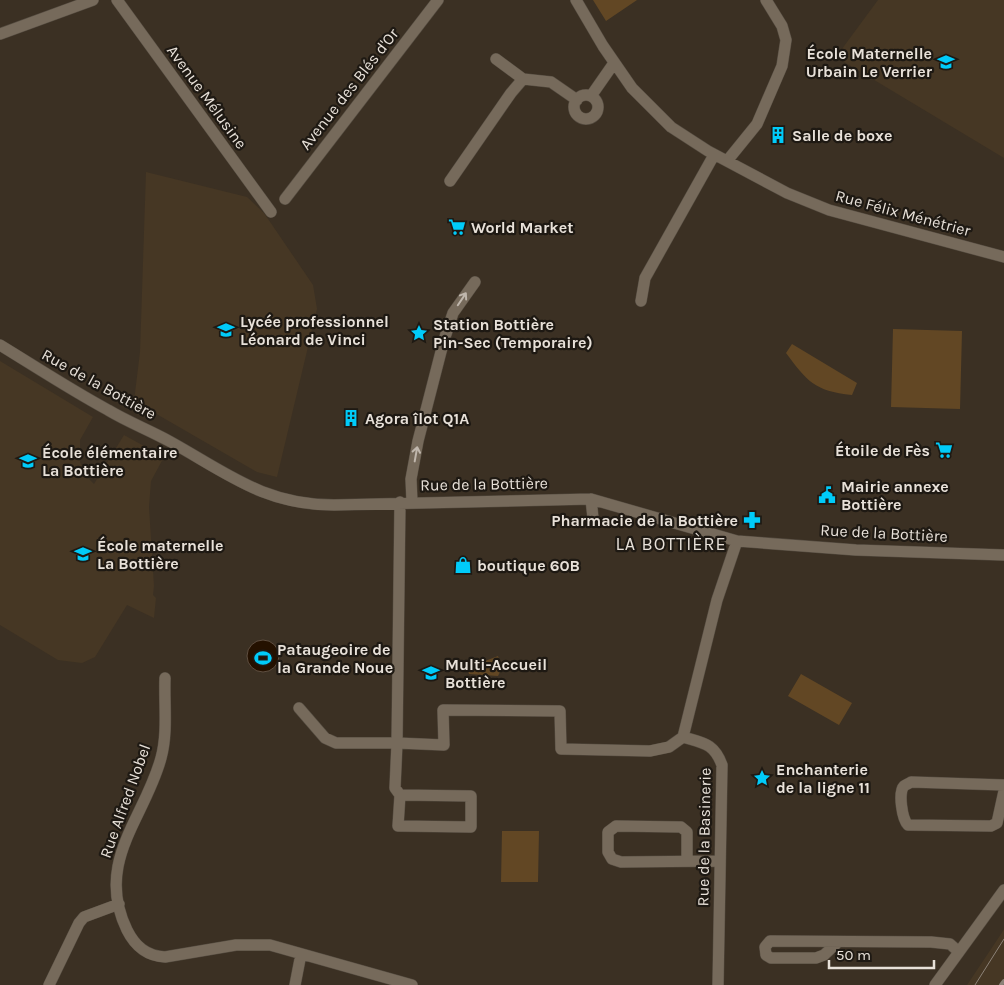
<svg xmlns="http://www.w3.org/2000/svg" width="1004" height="985" font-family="Karla,sans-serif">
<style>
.built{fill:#463724}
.green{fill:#624724}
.water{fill:#241100;stroke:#5f4f41}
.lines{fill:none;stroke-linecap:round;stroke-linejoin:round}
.street-casing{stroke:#554c41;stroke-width:12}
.street{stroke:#766a5b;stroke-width:11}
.tram{stroke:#8c8278;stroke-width:1}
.rail{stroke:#8c8278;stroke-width:4}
.oneway{stroke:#c0b7ad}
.labels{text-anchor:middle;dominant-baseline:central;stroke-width:4.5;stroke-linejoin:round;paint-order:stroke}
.poi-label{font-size:16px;font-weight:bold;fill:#e8e1d9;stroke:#1e1913;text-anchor:start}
.street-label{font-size:16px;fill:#e8e1d9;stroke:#1e1913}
.neighbourhood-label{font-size:18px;letter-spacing:1px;fill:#e8e1d9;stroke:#1e1913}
</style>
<rect width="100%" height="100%" fill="#3b3023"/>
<path class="built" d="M878,0H1004V158L836,57Z
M146,172L247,197L264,213L313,285L317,309L277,477L257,472L134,401L140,352Z
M0,361L93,417L80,440V462L87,477L94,484L124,435L164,457L151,481L149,507L154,586L153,595L156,598L154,618L127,605L95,657L82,663L58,660L0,625Z
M1004,929V985H967L1001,934Z"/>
<path class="green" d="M593,0H637L606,21Z
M893,329L962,331L960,409L891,407Z
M792,344L857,383L852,395C814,391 807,381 786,353Z
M498,656L502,668L498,676L469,674L466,661H485Z
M801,674L852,703L839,725L788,696Z
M502,831H539L538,882H501Z"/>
<path class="water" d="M247 656a16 16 0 1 1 32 0a16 16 0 1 1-32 0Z"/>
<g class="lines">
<g class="street-casing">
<path id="street" d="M117,0L271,212
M576,0L603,46L632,88L671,127L708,151L787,193L829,210L1004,257
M0,34L93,0
M496,59L523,79
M574 107a12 12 0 1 1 24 0a12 12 0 1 1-24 0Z
M591,96L614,63
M727,161L757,124L782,66L786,40L782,26L766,0
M450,181L511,93L523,79L551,82L577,100
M285,199L438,0
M641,301L645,278L714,155
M0,345C36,367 71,390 108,410C128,422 149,430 169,441C227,473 264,505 334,505L591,499L737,541L856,550L1004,555
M591,499L593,518
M400,502L397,743L444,745L443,710L560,711L561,749L650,751L669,747L683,737
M412,502L411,479L418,441L444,340L453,313L475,282
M165,678C164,704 168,733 161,758C145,818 94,862 127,930C135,946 146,956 165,957L236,945H270L412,985
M299,708L325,738L336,743H397L395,788L400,795L398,826L471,827V796L400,795
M1004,785L911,782C910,783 905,785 904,786C898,792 902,819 908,825L991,826L997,823L1004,791
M687,861V832L681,827L616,826L608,832V852L612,859L621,862L720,861
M838,942L824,955L816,958H771L766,955L765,947L770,941L931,942L950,944L959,952
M49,985L79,923L84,917L119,904
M295,985L301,954
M718,985L722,765C714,743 703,743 683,737L717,600L737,541
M935,985L1004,890"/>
</g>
<use href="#street" class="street"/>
<path class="tram" d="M975,985L1004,939"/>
<path class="rail" d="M1001,985L1004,981"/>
</g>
<defs><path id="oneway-shaft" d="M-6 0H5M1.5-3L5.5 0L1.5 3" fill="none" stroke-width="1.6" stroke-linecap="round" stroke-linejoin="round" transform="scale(1.25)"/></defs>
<g class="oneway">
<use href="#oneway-shaft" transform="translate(462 299) rotate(-56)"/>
<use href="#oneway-shaft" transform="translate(416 454) rotate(-80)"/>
</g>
<defs>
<g id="school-bare" transform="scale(1.35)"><path d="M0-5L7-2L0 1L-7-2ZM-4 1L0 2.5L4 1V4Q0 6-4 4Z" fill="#00cbf9" stroke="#1e1913" stroke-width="2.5" paint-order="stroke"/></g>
<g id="building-bare" transform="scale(1.35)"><path d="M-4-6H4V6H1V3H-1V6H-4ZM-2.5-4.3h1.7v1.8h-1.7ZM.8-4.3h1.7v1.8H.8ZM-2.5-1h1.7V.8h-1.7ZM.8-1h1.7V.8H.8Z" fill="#00cbf9" stroke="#1e1913" stroke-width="2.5" paint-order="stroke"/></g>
<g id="supermarket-bare" transform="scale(1.35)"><path d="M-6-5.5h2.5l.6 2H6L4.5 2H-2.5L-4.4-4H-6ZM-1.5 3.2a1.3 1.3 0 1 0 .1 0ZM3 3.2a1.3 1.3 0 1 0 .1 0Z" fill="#00cbf9" stroke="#1e1913" stroke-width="2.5" paint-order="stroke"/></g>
<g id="sight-bare" transform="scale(1.35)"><path d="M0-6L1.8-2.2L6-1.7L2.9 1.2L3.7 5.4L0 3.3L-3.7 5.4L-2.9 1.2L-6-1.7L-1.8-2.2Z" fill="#00cbf9" stroke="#1e1913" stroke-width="2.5" paint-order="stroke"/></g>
<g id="civic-bare" transform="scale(1.35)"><path d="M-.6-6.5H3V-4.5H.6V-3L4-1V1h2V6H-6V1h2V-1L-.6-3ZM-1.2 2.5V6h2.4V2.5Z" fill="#00cbf9" stroke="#1e1913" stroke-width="2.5" paint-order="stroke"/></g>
<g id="pharmacy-bare" transform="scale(1.35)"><path d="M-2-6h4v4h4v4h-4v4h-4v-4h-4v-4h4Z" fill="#00cbf9" stroke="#1e1913" stroke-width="2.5" paint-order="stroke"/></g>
<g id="shop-bare" transform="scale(1.35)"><path d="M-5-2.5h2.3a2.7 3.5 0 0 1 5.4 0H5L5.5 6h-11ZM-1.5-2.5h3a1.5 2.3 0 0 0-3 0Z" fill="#00cbf9" stroke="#1e1913" stroke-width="2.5" paint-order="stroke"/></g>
<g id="stadium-bare" transform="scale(1.35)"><path d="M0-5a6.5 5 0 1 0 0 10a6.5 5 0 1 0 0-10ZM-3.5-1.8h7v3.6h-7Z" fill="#00cbf9" stroke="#1e1913" stroke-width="2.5" paint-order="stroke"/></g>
</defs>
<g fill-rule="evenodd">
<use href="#school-bare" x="946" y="62"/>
<use href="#building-bare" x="778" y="135"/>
<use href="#supermarket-bare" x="457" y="227"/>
<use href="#school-bare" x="226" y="330"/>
<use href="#sight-bare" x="419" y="333"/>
<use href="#building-bare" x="351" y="418"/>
<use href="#supermarket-bare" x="944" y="450"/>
<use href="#school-bare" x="28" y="461"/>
<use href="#civic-bare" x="827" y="495"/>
<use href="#pharmacy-bare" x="752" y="520"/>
<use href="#school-bare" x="83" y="554"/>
<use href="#shop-bare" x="463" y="565"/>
<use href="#stadium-bare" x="263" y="658"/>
<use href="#school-bare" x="431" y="673"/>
<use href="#sight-bare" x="762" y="778"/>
</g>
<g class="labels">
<g class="poi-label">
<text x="932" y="53" text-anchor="end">École Maternelle<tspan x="932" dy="18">Urbain Le Verrier</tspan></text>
<text x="792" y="135">Salle de boxe</text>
<text x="471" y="227">World Market</text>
<text x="240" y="321">Lycée professionnel<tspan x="240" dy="18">Léonard de Vinci</tspan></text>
<text x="433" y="324">Station Bottière<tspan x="433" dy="18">Pin-Sec (Temporaire)</tspan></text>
<text x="365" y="418">Agora îlot Q1A</text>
<text x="930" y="450" text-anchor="end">Étoile de Fès</text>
<text x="42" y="452">École élémentaire<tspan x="42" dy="18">La Bottière</tspan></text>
<text x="841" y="486">Mairie annexe<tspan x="841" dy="18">Bottière</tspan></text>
<text x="738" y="520" text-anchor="end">Pharmacie de la Bottière</text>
<text x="97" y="545">École maternelle<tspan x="97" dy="18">La Bottière</tspan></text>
<text x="477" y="565">boutique 60B</text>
<text x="277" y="649">Pataugeoire de<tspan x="277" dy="18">la Grande Noue</tspan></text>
<text x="445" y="664">Multi-Accueil<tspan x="445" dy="18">Bottière</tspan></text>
<text x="776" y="769">Enchanterie<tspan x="776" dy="18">de la ligne 11</tspan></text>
</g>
<g class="street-label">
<text transform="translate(349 89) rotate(-52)">Avenue des Blés d'Or</text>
<text transform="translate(207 97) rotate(54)">Avenue Mélusine</text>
<text transform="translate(903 213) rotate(15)">Rue Félix Ménétrier</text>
<text transform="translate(99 384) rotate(29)">Rue de la Bottière</text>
<text transform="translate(484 484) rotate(-1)">Rue de la Bottière</text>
<text transform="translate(884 533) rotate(3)">Rue de la Bottière</text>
<text transform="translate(125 801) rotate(-70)">Rue Alfred Nobel</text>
<text transform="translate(704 837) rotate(-89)">Rue de la Basinerie</text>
</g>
<g class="neighbourhood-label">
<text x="671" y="544">LA BOTTIÈRE</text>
</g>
</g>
<path d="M829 960v8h105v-8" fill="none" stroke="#e8e1d9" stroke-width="2.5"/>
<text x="836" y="960" font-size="15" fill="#e8e1d9" stroke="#1e1913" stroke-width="4" paint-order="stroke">50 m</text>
</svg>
